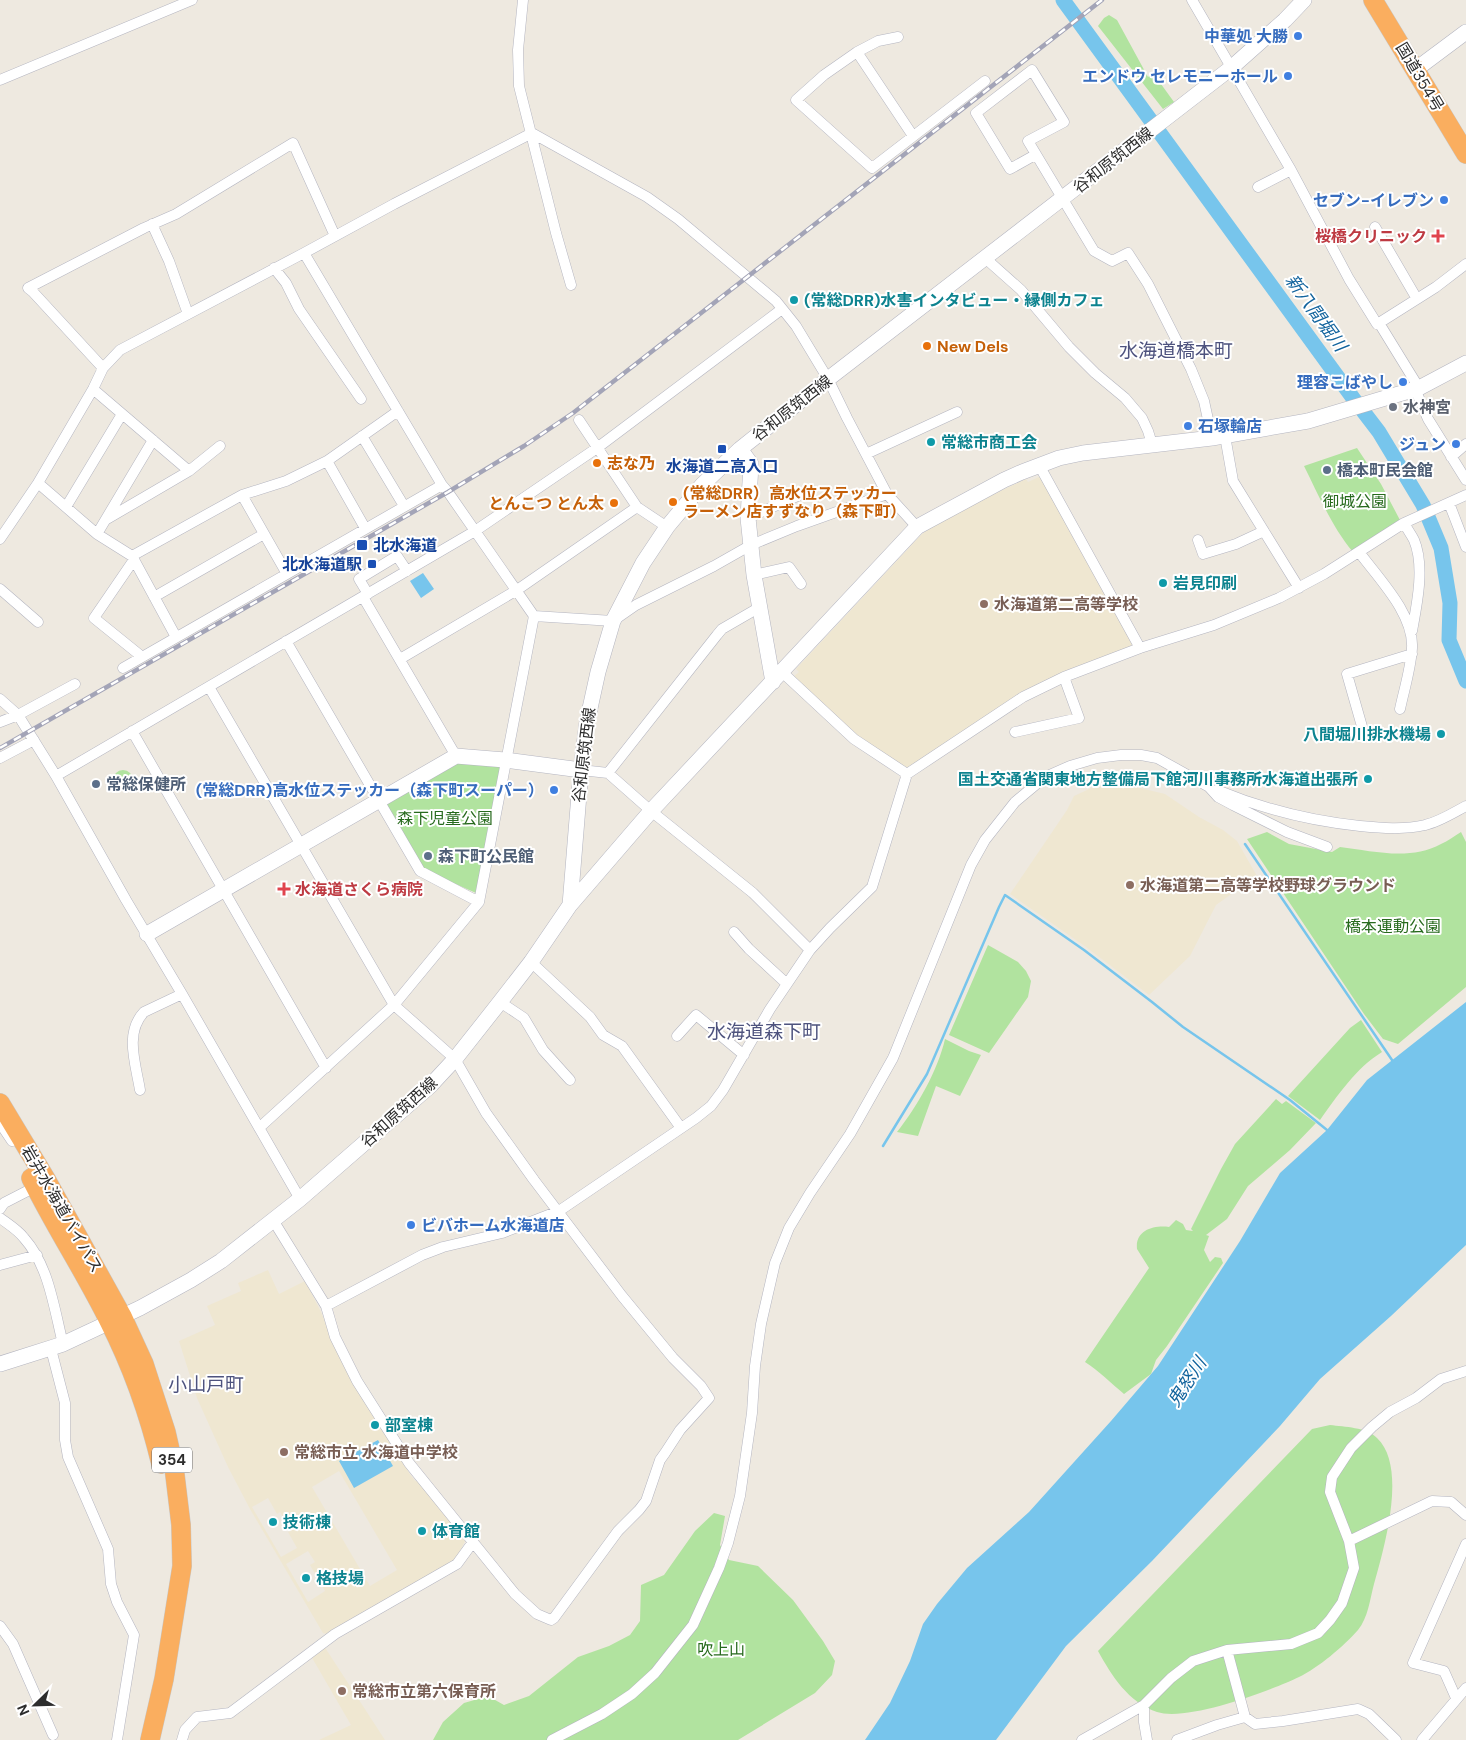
<svg xmlns="http://www.w3.org/2000/svg" width="1466" height="1740" font-family="'DM Sans','Noto Sans JP',sans-serif">
<style>
.education{fill:#efe7d1;fill-rule:evenodd}
.green{fill:#b1e39f}
.water{fill:#77c5ec}
.lines{fill:none;stroke-linecap:round;stroke-linejoin:round}
.stream{stroke:#77c5ec;stroke-width:2.5}
.river{stroke:#77c5ec;stroke-width:15}
.street-casing{stroke:#b4b5c0;stroke-width:11}
.secondary-casing{stroke:#b4b5c0;stroke-width:16}
.highway-casing{stroke:#c8c8c8;stroke-width:20}
.street{stroke:#fff;stroke-width:10}
.secondary{stroke:#fff;stroke-width:15}
.highway{stroke:#faae5f;stroke-width:19}
.rail-casing{stroke:#a3a4b7;stroke-width:4.5}
.rail{stroke:#fff;stroke-width:2.5;stroke-dasharray:8;stroke-linecap:butt}
.shop-dot{fill:#3f7fe0;stroke:#fff;stroke-width:2}
.health-dot{fill:#e0444e;stroke:#fff;stroke-width:2}
.culture-dot{fill:#0f9aa8;stroke:#fff;stroke-width:2}
.food-dot{fill:#e8710a;stroke:#fff;stroke-width:2}
.worship-dot{fill:#6b7280;stroke:#fff;stroke-width:2}
.transit-dot{fill:#1a4fb4;stroke:#fff;stroke-width:2}
.service-dot{fill:#5c6f8a;stroke:#fff;stroke-width:2}
.education-dot{fill:#8d6e63;stroke:#fff;stroke-width:2}
.labels{text-anchor:middle;dominant-baseline:central;stroke-width:4;stroke-linejoin:round;paint-order:stroke}
.shield{fill:#fff;stroke:#6c6c6c;stroke-width:1}
.shield-label{font-size:15px;font-weight:bold;fill:#2d2d2d}
.shop-label{font-size:16px;font-weight:bold;fill:#366cbe;stroke:#fff;text-anchor:end}
.street-label{font-size:16px;fill:#2d2d2d;stroke:#fff}
.health-label{font-size:16px;font-weight:bold;fill:#be3a42;stroke:#fff;text-anchor:end}
.culture-label{font-size:16px;font-weight:bold;fill:#0d838f;stroke:#fff;text-anchor:start}
.food-label{font-size:16px;font-weight:bold;fill:#c56008;stroke:#fff;text-anchor:start}
.worship-label{font-size:16px;font-weight:bold;fill:#5b616d;stroke:#fff;text-anchor:start}
.transit-label{font-size:16px;font-weight:bold;fill:#164399;stroke:#fff}
.service-label{font-size:16px;font-weight:bold;fill:#4e5e75;stroke:#fff;text-anchor:start}
.park-label{font-size:16px;fill:#276a1d;stroke:#fff}
.education-label{font-size:16px;font-weight:bold;fill:#785e54;stroke:#fff;text-anchor:start}
.water-label{font-size:18px;font-style:italic;fill:#11639d;stroke:#fff}
.quarter-label{font-size:19px;fill:#4e537e;stroke:#fff}
</style>
<rect width="100%" height="100%" fill="#eee9e0"/>
<path class="education" d="M1041,476L1134,648L1039,683L907,770L853,735L793,677L799,672L796,669L922,534L936,523L952,514L1026,479L1028,482Z
M1098,785L1140,788L1165,794L1199,817L1223,830L1237,841L1257,876L1216,905L1190,956L1149,995L1086,947L1010,894L1067,810L1074,796Z
M268,1270L279,1294L305,1281L321,1312L332,1340L403,1461L409,1473L415,1481L419,1480L465,1541L455,1561L368,1609L327,1634L323,1633L250,1509L228,1467L197,1398L179,1341L215,1325L207,1306L241,1291L238,1283ZM339,1471L397,1570L370,1586L312,1487ZM268,1498L277,1514L280,1512L291,1531L288,1532L297,1548L281,1557L252,1507ZM308,1551L315,1562L310,1565L325,1591L308,1602L286,1564Z
M324,1646L385,1740H319L351,1725L311,1656Z"/>
<path class="green" d="M1109,15L1117,20L1148,77L1153,73L1174,102L1163,109L1098,26L1104,18Z
M1357,448L1381,484L1401,522L1353,552C1332,527 1319,496 1304,466Z
M450,762L501,766L476,893L424,870L384,802Z
M113 780a10 10 0 1 1 20 0a10 10 0 1 1-20 0Z
M1267,832L1289,844L1332,852L1340,847C1373,851 1410,861 1441,844C1448,841 1454,836 1461,832L1466,842V987L1398,1044L1383,1039L1364,1014L1247,839Z
M988,945L1018,962L1026,971L1031,981L1028,997L989,1053L949,1035Z
M1361,1020L1382,1052C1356,1068 1338,1095 1320,1120L1288,1096L1350,1028Z
M945,1039L969,1051L981,1055L960,1096L936,1086L918,1136L897,1132C917,1107 938,1070 945,1039Z
M1276,1099L1282,1104L1286,1101L1316,1123L1290,1150L1248,1186L1227,1219L1206,1235L1209,1236L1204,1250L1210,1262L1215,1257L1221,1258L1223,1263L1167,1346L1156,1360L1151,1374L1124,1394C1111,1383 1099,1371 1085,1362L1149,1268L1137,1249C1135,1230 1154,1225 1169,1227L1176,1220L1183,1224L1186,1230L1193,1231L1191,1229L1221,1169L1235,1144Z
M1330,1425C1345,1427 1366,1427 1377,1438C1408,1467 1384,1548 1374,1584C1370,1599 1368,1618 1358,1630C1344,1646 1318,1668 1299,1677C1270,1691 1187,1722 1157,1712C1128,1702 1112,1676 1098,1651L1312,1429Z
M714,1513L725,1516L720,1545L729,1560L758,1566L793,1600L823,1641L835,1661L832,1675L815,1693L738,1740H433L443,1722L464,1703L488,1696L504,1705L529,1696L578,1657L609,1646L630,1635L640,1621L641,1585L664,1575L695,1531Z"/>
<path class="water" d="M423,573L434,589L421,598L410,581Z
M1466,1002V1245L1391,1316L1320,1379L1280,1426L1152,1561L1066,1646L996,1740H865L890,1703L910,1661L923,1624L937,1604L967,1568L1029,1512L1111,1421L1158,1366L1240,1241L1280,1173L1327,1130L1367,1080Z
M378,1440L393,1466L354,1488L339,1461Z"/>
<g class="lines">
<path class="stream" d="M1245,844L1392,1060
M883,1146L927,1074L999,907L1005,895L1084,950L1152,1002L1183,1027L1290,1100L1327,1130"/>
<path class="river" d="M1063,0L1353,398L1379,432L1423,505L1441,548L1450,603L1449,640L1466,681"/>
<g class="street-casing">
<path id="street" d="M523,0L518,50L519,86L556,233L571,285
M1192,0L1291,170L1349,279L1377,324L1379,323L1419,388
M898,37L878,41L857,52L824,75L796,100L872,168L985,81
M857,52L913,136
M0,80L192,0
M532,133L647,197L678,219L776,301L796,326L828,379L847,418L887,494L917,527
M1035,155L1010,169L976,113L1032,70L1064,122L1028,141L1094,251L1112,261L1128,253L1148,284L1191,369L1204,401L1212,438
M1258,187L1291,170
M152,224L169,261L188,314
M1375,227L1417,299
M985,258L1021,290L1069,347L1095,373L1125,398L1142,418L1148,431L1152,444
M274,268L286,283L299,309L361,399
M1379,323L1436,287L1466,264
M103,368L33,292L28,288L144,228L176,214L293,143L335,236
M93,389L189,471
M1415,389L1428,419L1466,480
M579,420L637,507L667,527
M362,436L404,506
M1225,436L1233,481L1299,588
M866,454L957,412
M1451,457L1466,444
M327,461L365,528
M1039,465L1140,648
M38,483L97,534L132,556L176,637
M242,495L287,574
M1449,503L1466,547
M66,507L122,414
M748,518L811,490
M107,519L189,471L220,446
M1404,523C1407,529 1411,534 1414,540C1425,566 1417,604 1412,631
M97,534L153,440
M0,539L38,483L93,389L103,368L120,350L304,253L394,204L532,133
M1198,540L1203,554L1236,544L1264,531
M1359,552C1379,579 1414,614 1412,648C1411,668 1404,690 1400,709
M132,556L242,495L286,481L327,461L398,411
M133,561L94,618L141,656
M754,575L789,567L801,584
M0,589L38,622
M368,594L359,579L397,556L407,571
M154,597L264,534
M363,597L456,756
M534,616L613,621L636,605L714,566L751,545L797,526L887,494
M286,641L420,871L479,902
M400,659L517,590L637,507
M123,668L442,485
M782,672L854,739L907,774
M209,687L394,1005L455,1059L486,1113L534,1180L622,1296L673,1358L701,1386L709,1398L680,1430L665,1453L660,1460L646,1501L639,1510L618,1531L554,1618L551,1620L537,1614L515,1594L409,1463L357,1381L335,1337L326,1306L273,1220
M0,699L18,715L56,776L126,900L182,994L300,1199
M0,722L18,715L75,684
M1363,730L1347,674L1412,654
M132,731L326,1068
M1015,732L1079,718L1064,677
M0,758L34,740
M581,770L608,773L651,811L753,893L810,950
M608,773L717,635L722,629L760,607
M56,776L475,531L597,448L782,309
M1217,790C1263,809 1311,821 1360,826C1381,828 1404,830 1425,825C1439,822 1453,813 1466,806
M734,932L749,949L787,984
M531,962L590,1017L603,1035L622,1046L681,1128
M500,1002L524,1018L543,1050L570,1080
M677,1036L696,1015L744,1055
M140,1090C136,1065 124,1033 144,1012L182,994
M0,1123L12,1141
M259,1128L394,1005L479,902L534,616L448,492L442,485L304,253
M0,1209L4,1203L39,1185
M0,1218C8,1224 18,1230 24,1238C49,1266 54,1308 63,1344
M0,1265L37,1255
M326,1306L422,1255L443,1247L502,1233L559,1211L696,1118L711,1106L723,1090L770,1009L810,950L830,928L872,887L907,774L1023,697L1064,677L1140,648L1214,625L1279,598L1324,574L1404,523L1466,495
M51,1349L65,1403V1440L68,1457L108,1549L111,1584L117,1602L134,1635L117,1740
M1349,1541L1432,1501L1451,1502L1466,1515
M0,1626L13,1644L53,1735
M1456,1698L1444,1671L1413,1663L1466,1544
M1144,1705V1722L1147,1740
M182,1740L185,1730L197,1717L230,1713L335,1634L457,1564L473,1542
M552,1740L602,1714L632,1694L655,1673L693,1625L719,1568L728,1543L740,1496L752,1413L755,1366L761,1324L775,1263L789,1228L810,1193L850,1134L893,1058L971,865L985,840L1015,802L1045,777L1070,766L1097,758L1121,755H1141L1157,758L1209,787L1218,797L1233,805L1287,832L1327,847
M1082,1740L1144,1705L1171,1678L1193,1661L1227,1650
M1177,1740L1217,1725L1245,1717
M1396,1740L1369,1714L1358,1709L1283,1721L1255,1724L1245,1717L1227,1650L1291,1644L1318,1633L1330,1620L1342,1603L1354,1568L1349,1541L1330,1492L1332,1477L1351,1448L1372,1427L1390,1412L1416,1398L1441,1379L1466,1371
M1422,1740L1466,1688"/>
</g>
<g class="secondary-casing">
<path id="secondary" d="M1415,70L1466,32
M740,449L751,464L748,518L754,575L773,682
M570,905L651,811L917,527L1004,480L1022,472L1059,458L1083,453L1212,438L1308,421L1419,388L1466,363
M147,934L456,756L505,760L581,770
M0,1364L63,1344L140,1308L191,1280L221,1261L300,1199L430,1086L455,1059L500,1002L531,962L570,905L581,770L587,722L598,672L613,621L643,563L667,527L702,485L740,449L828,379L1231,68L1285,20L1304,0"/>
</g>
<g class="highway-casing">
<path id="highway" d="M1373,0L1466,154
M0,1103L47,1181L122,1316L144,1364L166,1432L174,1467L181,1525L182,1566L164,1679L150,1740
M31,1178C55,1227 85,1272 109,1321C132,1366 149,1414 161,1464"/>
</g>
<use href="#street" class="street"/>
<use href="#secondary" class="secondary"/>
<use href="#highway" class="highway"/>
<g class="rail-casing">
<path id="rail" d="M0,748L448,492L524,446L573,413L1102,0"/>
</g>
<use href="#rail" class="rail"/>
</g>
<g class="shop-dot">
<circle cx="1298" cy="36" r="5"/>
<circle cx="1288" cy="76" r="5"/>
<circle cx="1444" cy="200" r="5"/>
<circle cx="1403" cy="382" r="5"/>
<circle cx="1188" cy="426" r="5"/>
<circle cx="1456" cy="444" r="5"/>
<circle cx="554" cy="790" r="5"/>
<circle cx="411" cy="1225" r="5"/>
</g>
<g class="health-dot">
<path d="M1435.5 228.5h5v5h5v5h-5v5h-5v-5h-5v-5h5z"/>
<path d="M281.5 881.5h5v5h5v5h-5v5h-5v-5h-5v-5h5z"/>
</g>
<g class="culture-dot">
<circle cx="794" cy="300" r="5"/>
<circle cx="931" cy="442" r="5"/>
<circle cx="1163" cy="583" r="5"/>
<circle cx="1441" cy="734" r="5"/>
<circle cx="1368" cy="779" r="5"/>
<circle cx="375" cy="1425" r="5"/>
<circle cx="273" cy="1522" r="5"/>
<circle cx="422" cy="1531" r="5"/>
<circle cx="306" cy="1578" r="5"/>
</g>
<g class="food-dot">
<circle cx="927" cy="346" r="5"/>
<circle cx="597" cy="463" r="5"/>
<circle cx="673" cy="502" r="5"/>
<circle cx="614" cy="503" r="5"/>
</g>
<circle class="worship-dot" cx="1393" cy="407" r="5"/>
<g class="transit-dot">
<rect x="717" y="444" width="10" height="10" rx="2.5"/>
<rect x="356" y="539" width="12" height="12" rx="2.5"/>
<rect x="367" y="559" width="10" height="10" rx="2.5"/>
</g>
<g class="service-dot">
<circle cx="1327" cy="470" r="5"/>
<circle cx="96" cy="784" r="5"/>
<circle cx="428" cy="856" r="5"/>
</g>
<g class="education-dot">
<circle cx="984" cy="604" r="5"/>
<circle cx="1130" cy="885" r="5"/>
<circle cx="284" cy="1452" r="5"/>
<circle cx="342" cy="1691" r="5"/>
</g>
<g class="labels">
<rect class="shield" x="152" y="1447.5" width="40" height="25" rx="4"/>
<g class="shield-label">
<text x="172" y="1460">354</text>
</g>
<g class="shop-label">
<text x="1288" y="36">中華処 大勝</text>
<text x="1278" y="76">エンドウ セレモニーホール</text>
<text x="1434" y="200">セブン-イレブン</text>
<text x="1393" y="382">理容こばやし</text>
<text x="1198" y="426" text-anchor="start">石塚輪店</text>
<text x="1446" y="444">ジュン</text>
<text x="544" y="790">(常総DRR)高水位ステッカー（森下町スーパー）</text>
<text x="421" y="1225" text-anchor="start">ビバホーム水海道店</text>
</g>
<g class="street-label">
<text transform="translate(1420 77) rotate(59)">国道354号</text>
<text transform="translate(1113 160) rotate(-38)">谷和原筑西線</text>
<text transform="translate(792 408) rotate(-38)">谷和原筑西線</text>
<text transform="translate(584 755) rotate(-83)">谷和原筑西線</text>
<text transform="translate(399 1112) rotate(-42)">谷和原筑西線</text>
<text transform="translate(62 1209) rotate(60)">岩井水海道バイパス</text>
</g>
<g class="health-label">
<text x="1427" y="236">桜橋クリニック</text>
<text x="295" y="889" text-anchor="start">水海道さくら病院</text>
</g>
<g class="culture-label">
<text x="804" y="300">(常総DRR)水害インタビュー・縁側カフェ</text>
<text x="941" y="442">常総市商工会</text>
<text x="1173" y="583">岩見印刷</text>
<text x="1431" y="734" text-anchor="end">八間堀川排水機場</text>
<text x="1358" y="779" text-anchor="end">国土交通省関東地方整備局下館河川事務所水海道出張所</text>
<text x="385" y="1425">部室棟</text>
<text x="283" y="1522">技術棟</text>
<text x="432" y="1531">体育館</text>
<text x="316" y="1578">格技場</text>
</g>
<g class="food-label">
<text x="937" y="346">New Dels</text>
<text x="607" y="463">志な乃</text>
<text x="683" y="493">(常総DRR）高水位ステッカー<tspan x="683" dy="18">ラーメン店すずなり（森下町）</tspan></text>
<text x="604" y="503" text-anchor="end">とんこつ とん太</text>
</g>
<g class="worship-label">
<text x="1403" y="407">水神宮</text>
</g>
<g class="transit-label">
<text x="722" y="466">水海道二高入口</text>
<text x="373" y="545" text-anchor="start">北水海道</text>
<text x="362" y="564" text-anchor="end">北水海道駅</text>
</g>
<g class="service-label">
<text x="1337" y="470">橋本町民会館</text>
<text x="106" y="784">常総保健所</text>
<text x="438" y="856">森下町公民館</text>
</g>
<g class="park-label">
<text x="1355" y="501">御城公園</text>
<text x="445" y="818">森下児童公園</text>
<text x="1393" y="926">橋本運動公園</text>
<text x="721" y="1649">吹上山</text>
</g>
<g class="education-label">
<text x="994" y="604">水海道第二高等学校</text>
<text x="1140" y="885">水海道第二高等学校野球グラウンド</text>
<text x="294" y="1452">常総市立 水海道中学校</text>
<text x="352" y="1691">常総市立第六保育所</text>
</g>
<g class="water-label">
<text transform="translate(1316 313) rotate(54)">新八間堀川</text>
<text transform="translate(1187 1382) rotate(-57)">鬼怒川</text>
</g>
<g class="quarter-label">
<text x="1176" y="350">水海道橋本町</text>
<text x="764" y="1031">水海道森下町</text>
<text x="206" y="1384">小山戸町</text>
</g>
</g>
<g transform="translate(35 1705) rotate(247)" stroke="#ffffff" stroke-width="4" paint-order="stroke">
<path d="M0-4L9 19L0 12L-9 19Z" fill="#2d2d2d"/>
<text y="-8" font-size="14" font-weight="bold" text-anchor="middle" fill="#2d2d2d">N</text>
</g>
</svg>
